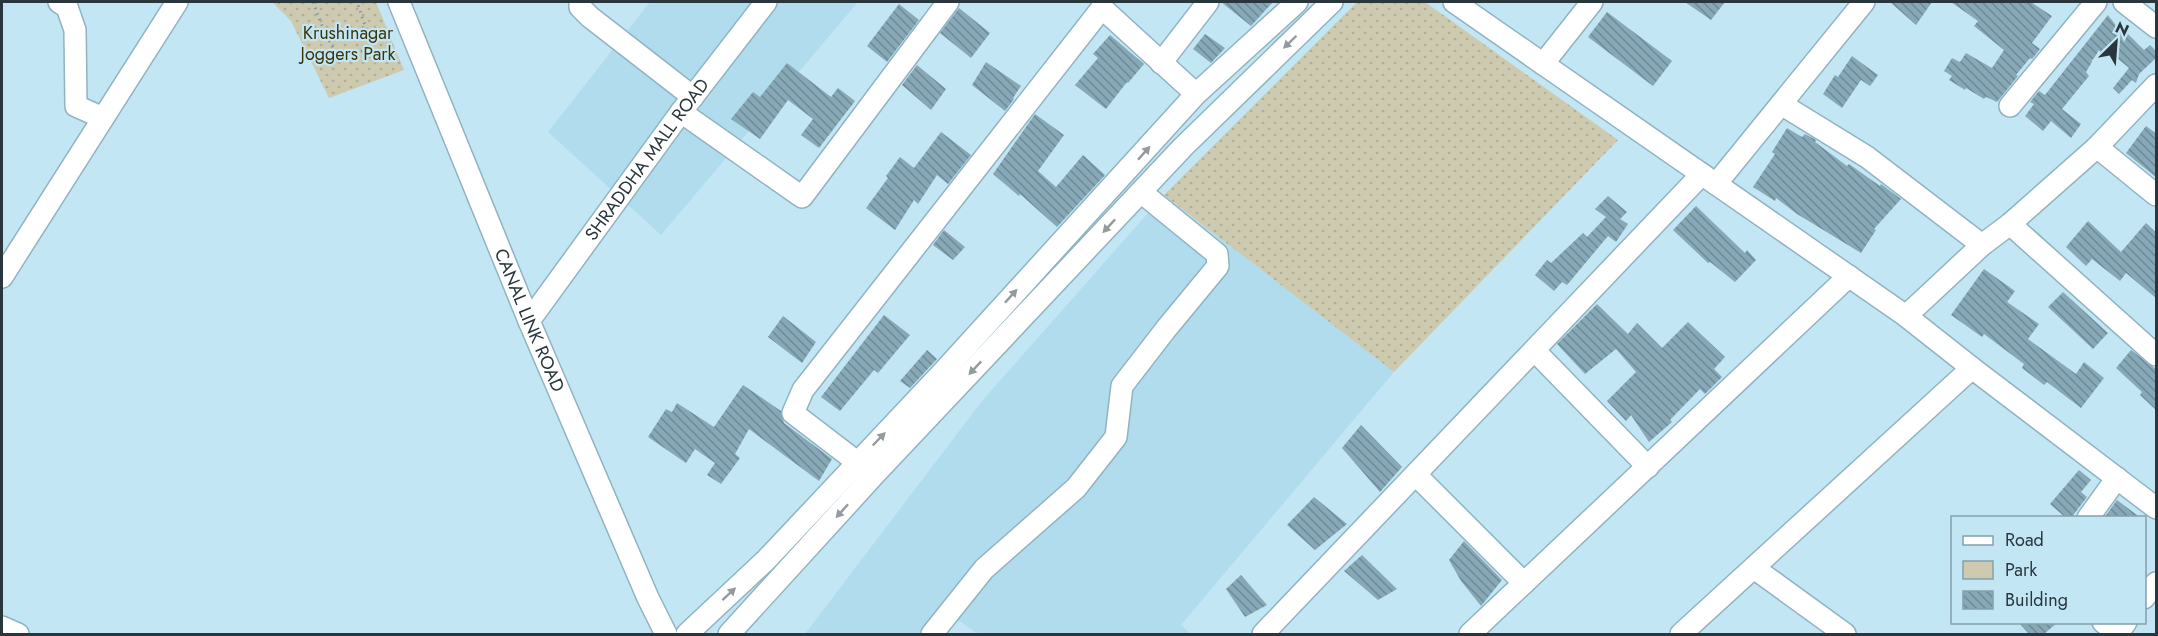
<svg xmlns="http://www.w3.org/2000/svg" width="2158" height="636" font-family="Jost,sans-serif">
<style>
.built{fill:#b0dcee}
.green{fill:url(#green-dots)}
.building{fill:url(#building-back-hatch)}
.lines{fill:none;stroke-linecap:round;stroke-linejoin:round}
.minor-casing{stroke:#91b3c1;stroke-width:24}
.path{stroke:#829ca7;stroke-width:3;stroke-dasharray:1.5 4.5;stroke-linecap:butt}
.minor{stroke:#fff;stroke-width:21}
.oneway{fill:#949b9e}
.labels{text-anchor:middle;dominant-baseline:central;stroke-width:4.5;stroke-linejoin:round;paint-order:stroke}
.park-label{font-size:18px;fill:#3b360a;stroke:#c3e6f5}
.street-label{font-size:18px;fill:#29373c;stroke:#c3e6f5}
</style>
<defs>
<pattern id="green-dots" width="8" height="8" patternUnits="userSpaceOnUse" patternTransform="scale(1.5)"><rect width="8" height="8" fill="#cdcab0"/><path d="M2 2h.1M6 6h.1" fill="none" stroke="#b0ae98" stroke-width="1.8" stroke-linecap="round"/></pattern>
<pattern id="building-back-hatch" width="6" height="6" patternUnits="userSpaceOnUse" patternTransform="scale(1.5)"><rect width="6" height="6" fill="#87a9b7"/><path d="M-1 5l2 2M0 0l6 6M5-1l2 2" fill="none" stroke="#6e8a96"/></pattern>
</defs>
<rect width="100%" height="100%" fill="#c3e6f5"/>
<path class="built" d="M650,2H858L661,235L548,132Z
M1164,195L1394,372L1181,625L1191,634H978L955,618L942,634H805L982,401Z"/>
<path class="green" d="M272,2H376L404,70L329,98L291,21Z
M1357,2H1425L1618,140L1394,372L1164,195Z"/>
<path class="building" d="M1221,2H1273L1251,26Z
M1685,2H1725L1711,20Z
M1890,2H1932L1916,25Z
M1951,2H2031L2052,16L2032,43L2040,49L2032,59L2030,58L2016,75L2018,76L1997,102L1986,97L1984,99L1966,88L1965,90L1949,80L1952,76L1944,71L1952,58L1960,62L1966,53L1992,68L2004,50L1974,26L1978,21Z
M899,4L919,20L887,62L867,46Z
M959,8L990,33L971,58L940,33Z
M1607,12L1672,61L1653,86L1588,37Z
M2108,15L2121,32L2124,30L2144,50L2150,45L2157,52V57L2139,74L2136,83L2132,80L2119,94L2113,88L2129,68L2105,48L2101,53L2099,50L2086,72L2089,76L2062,109L2081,124L2071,138L2051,121L2043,131L2025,116L2034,104L2030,102L2039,91L2045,95Z
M1205,34L1225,48L1211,63L1193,49Z
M1110,35L1144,64L1128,83L1127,82L1106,109L1075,85L1098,58L1093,54Z
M1852,56L1878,75L1870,86L1861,80L1842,108L1823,94L1835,75L1838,77Z
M986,62L1021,86L1013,98L1014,99L1005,111L972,85Z
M787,63L831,97L838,88L855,101L819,148L801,135L813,119L788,100L760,139L731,119L753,92L760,97Z
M917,65L946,89L931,110L902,85Z
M1035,114L1064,135L1038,171L1056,187L1083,155L1105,175L1057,227L1020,194L1019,196L993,174Z
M2146,126L2157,134V178L2126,153Z
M1787,128L1802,137L1805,134L1816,140L1815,142L1847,166L1849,164L1880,186L1881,184L1901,199L1874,229L1876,230L1861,253L1797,214L1776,198L1775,201L1753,187L1775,154L1772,152Z
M941,132L971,155L948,184L937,175L918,204L914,200L895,230L866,208L888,178L886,176L900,157L914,168Z
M1608,196L1627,212L1620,219L1628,224L1616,242L1608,236L1567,285L1562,282L1554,291L1535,275L1547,260L1551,263L1583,233L1587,237L1606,217L1595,209Z
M1696,206L1745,253L1747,250L1756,260L1735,282L1710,262L1708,263L1673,230Z
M2088,221L2121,252L2146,223L2157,233V299L2126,273L2120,281L2092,259L2086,266L2066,247Z
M944,230L965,247L953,260L933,245Z
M1984,269L2015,291L2007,302L2039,324L2028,339L2076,374L2084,362L2104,378L2081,408L2047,382L2044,385L2022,368L2024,364L1984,334L1982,337L1951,315Z
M2063,292L2108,333L2093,349L2048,307Z
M1597,304L1628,334L1637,323L1662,348L1688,322L1725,357L1714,369L1722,377L1705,394L1700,389L1670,420L1672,422L1649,442L1631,415L1626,421L1607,401L1636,372L1616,349L1585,374L1557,344Z
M884,315L910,335L878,373L874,370L840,411L821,397Z
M783,316L816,342L802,363L768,337Z
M927,350L937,359L910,388L900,381Z
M2131,350L2157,370V411L2140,395L2142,392L2116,368Z
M743,385L781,411L784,423L832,459L819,481L749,429L735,454L740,458L721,484L707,475L715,463L695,449L686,463L648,437L666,409L672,412L677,403L714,427Z
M1361,425L1402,467L1380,492L1342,448Z
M2079,470L2091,480L2081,492L2087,497L2071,518H2066L2050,504Z
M1314,497L1347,524L1315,550L1287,525Z
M2117,500L2141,518H2104Z
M1464,541L1502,580L1481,606L1461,581L1449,560Z
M1362,555L1397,589L1378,600L1344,571Z
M1241,575L1267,605L1245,617L1226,589Z
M2018,622H2058L2044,634H2029Z"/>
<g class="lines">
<g class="minor-casing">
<g id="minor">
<path d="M59,2L67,7L75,30L76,106L103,118"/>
<path id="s1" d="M399,2L529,321L648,598L666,634"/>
<path d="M580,2V7L590,17L693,97"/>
<path d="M1454,2L1906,316"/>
<path d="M2124,2L2156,27"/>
<path d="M1161,63L1208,2"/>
<path d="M1543,64L1592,2"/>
<path d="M1781,104L1867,157L1982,245"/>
<path d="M2010,106L2096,2"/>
<path d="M681,112L802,197L948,2"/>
<path d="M2097,147L2156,195"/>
<path d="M1716,184L1864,2"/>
<path d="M2010,224L2156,355"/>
<path d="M2,277L177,2"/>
<path id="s2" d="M529,321L681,112L766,2"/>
<path d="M1535,351L1648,467"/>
<path d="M1972,368L1906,316L1982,245L2010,224L2097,147L2156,85"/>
<path d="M857,462L793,413L803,390L1102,8L1196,94"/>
<path d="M1416,475L1524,583"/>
<path d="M2088,518L2117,478"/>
<path d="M1754,568L1845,634"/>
<path d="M2144,598L2156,583"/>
<path d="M2103,622L2118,633L2126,622"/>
<path d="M2,627L18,634"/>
<path d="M687,634L766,560L943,372L1196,94L1297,2"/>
<path d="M729,634L874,475L1183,147L1332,2"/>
<path d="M932,634L984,569L1076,488L1116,437L1122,386L1166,329L1218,266L1217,254L1141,192"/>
<path d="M1263,634L1702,174"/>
<path d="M1470,634L1849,276"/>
<path d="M1681,634L1972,368L2156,508"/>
</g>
</g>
<path class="path" d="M313,2L324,31L338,57L362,51L368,34L357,2"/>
<use href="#minor" class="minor"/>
</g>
<defs><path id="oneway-solid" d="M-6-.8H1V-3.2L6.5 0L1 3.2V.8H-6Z" transform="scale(1.5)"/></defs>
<g class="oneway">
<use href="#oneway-solid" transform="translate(1290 42) rotate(136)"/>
<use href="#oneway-solid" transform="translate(1144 153) rotate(-48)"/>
<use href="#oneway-solid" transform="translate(1109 226) rotate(133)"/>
<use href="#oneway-solid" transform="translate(1011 296) rotate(-48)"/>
<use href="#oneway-solid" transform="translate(975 368) rotate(133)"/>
<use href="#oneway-solid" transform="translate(879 439) rotate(-46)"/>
<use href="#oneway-solid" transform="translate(842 511) rotate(132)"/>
<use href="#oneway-solid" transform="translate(729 594) rotate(-43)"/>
</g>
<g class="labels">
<g class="park-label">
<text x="348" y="33">Krushinagar<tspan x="348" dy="21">Joggers Park</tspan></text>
</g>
<g class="street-label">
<text stroke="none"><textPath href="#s2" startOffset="200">SHRADDHA MALL ROAD</textPath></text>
<text stroke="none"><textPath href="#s1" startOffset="344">CANAL LINK ROAD</textPath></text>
</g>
</g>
<rect width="2158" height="636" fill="none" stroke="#29373c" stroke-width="6"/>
<rect x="1951" y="516" width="195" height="108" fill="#c3e6f5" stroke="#85a0ab" stroke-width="1.5"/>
<rect x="1963" y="536" width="30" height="9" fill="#ffffff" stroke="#85a0ab" stroke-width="1.5"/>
<text x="2005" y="546" font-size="18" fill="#29373c">Road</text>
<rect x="1963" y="561" width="30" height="18" fill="#cdcab0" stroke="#85a0ab" stroke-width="1.5"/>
<text x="2005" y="576" font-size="18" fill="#29373c">Park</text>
<rect x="1963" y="591" width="30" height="18" fill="url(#building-back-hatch)" stroke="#85a0ab" stroke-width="1.5"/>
<text x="2005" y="606" font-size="18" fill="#29373c">Building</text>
<g transform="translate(2116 42) rotate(25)" stroke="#c3e6f5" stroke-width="4.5" paint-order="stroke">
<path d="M0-4.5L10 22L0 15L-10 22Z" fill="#29373c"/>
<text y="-9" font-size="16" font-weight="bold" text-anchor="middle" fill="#29373c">N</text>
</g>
</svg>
